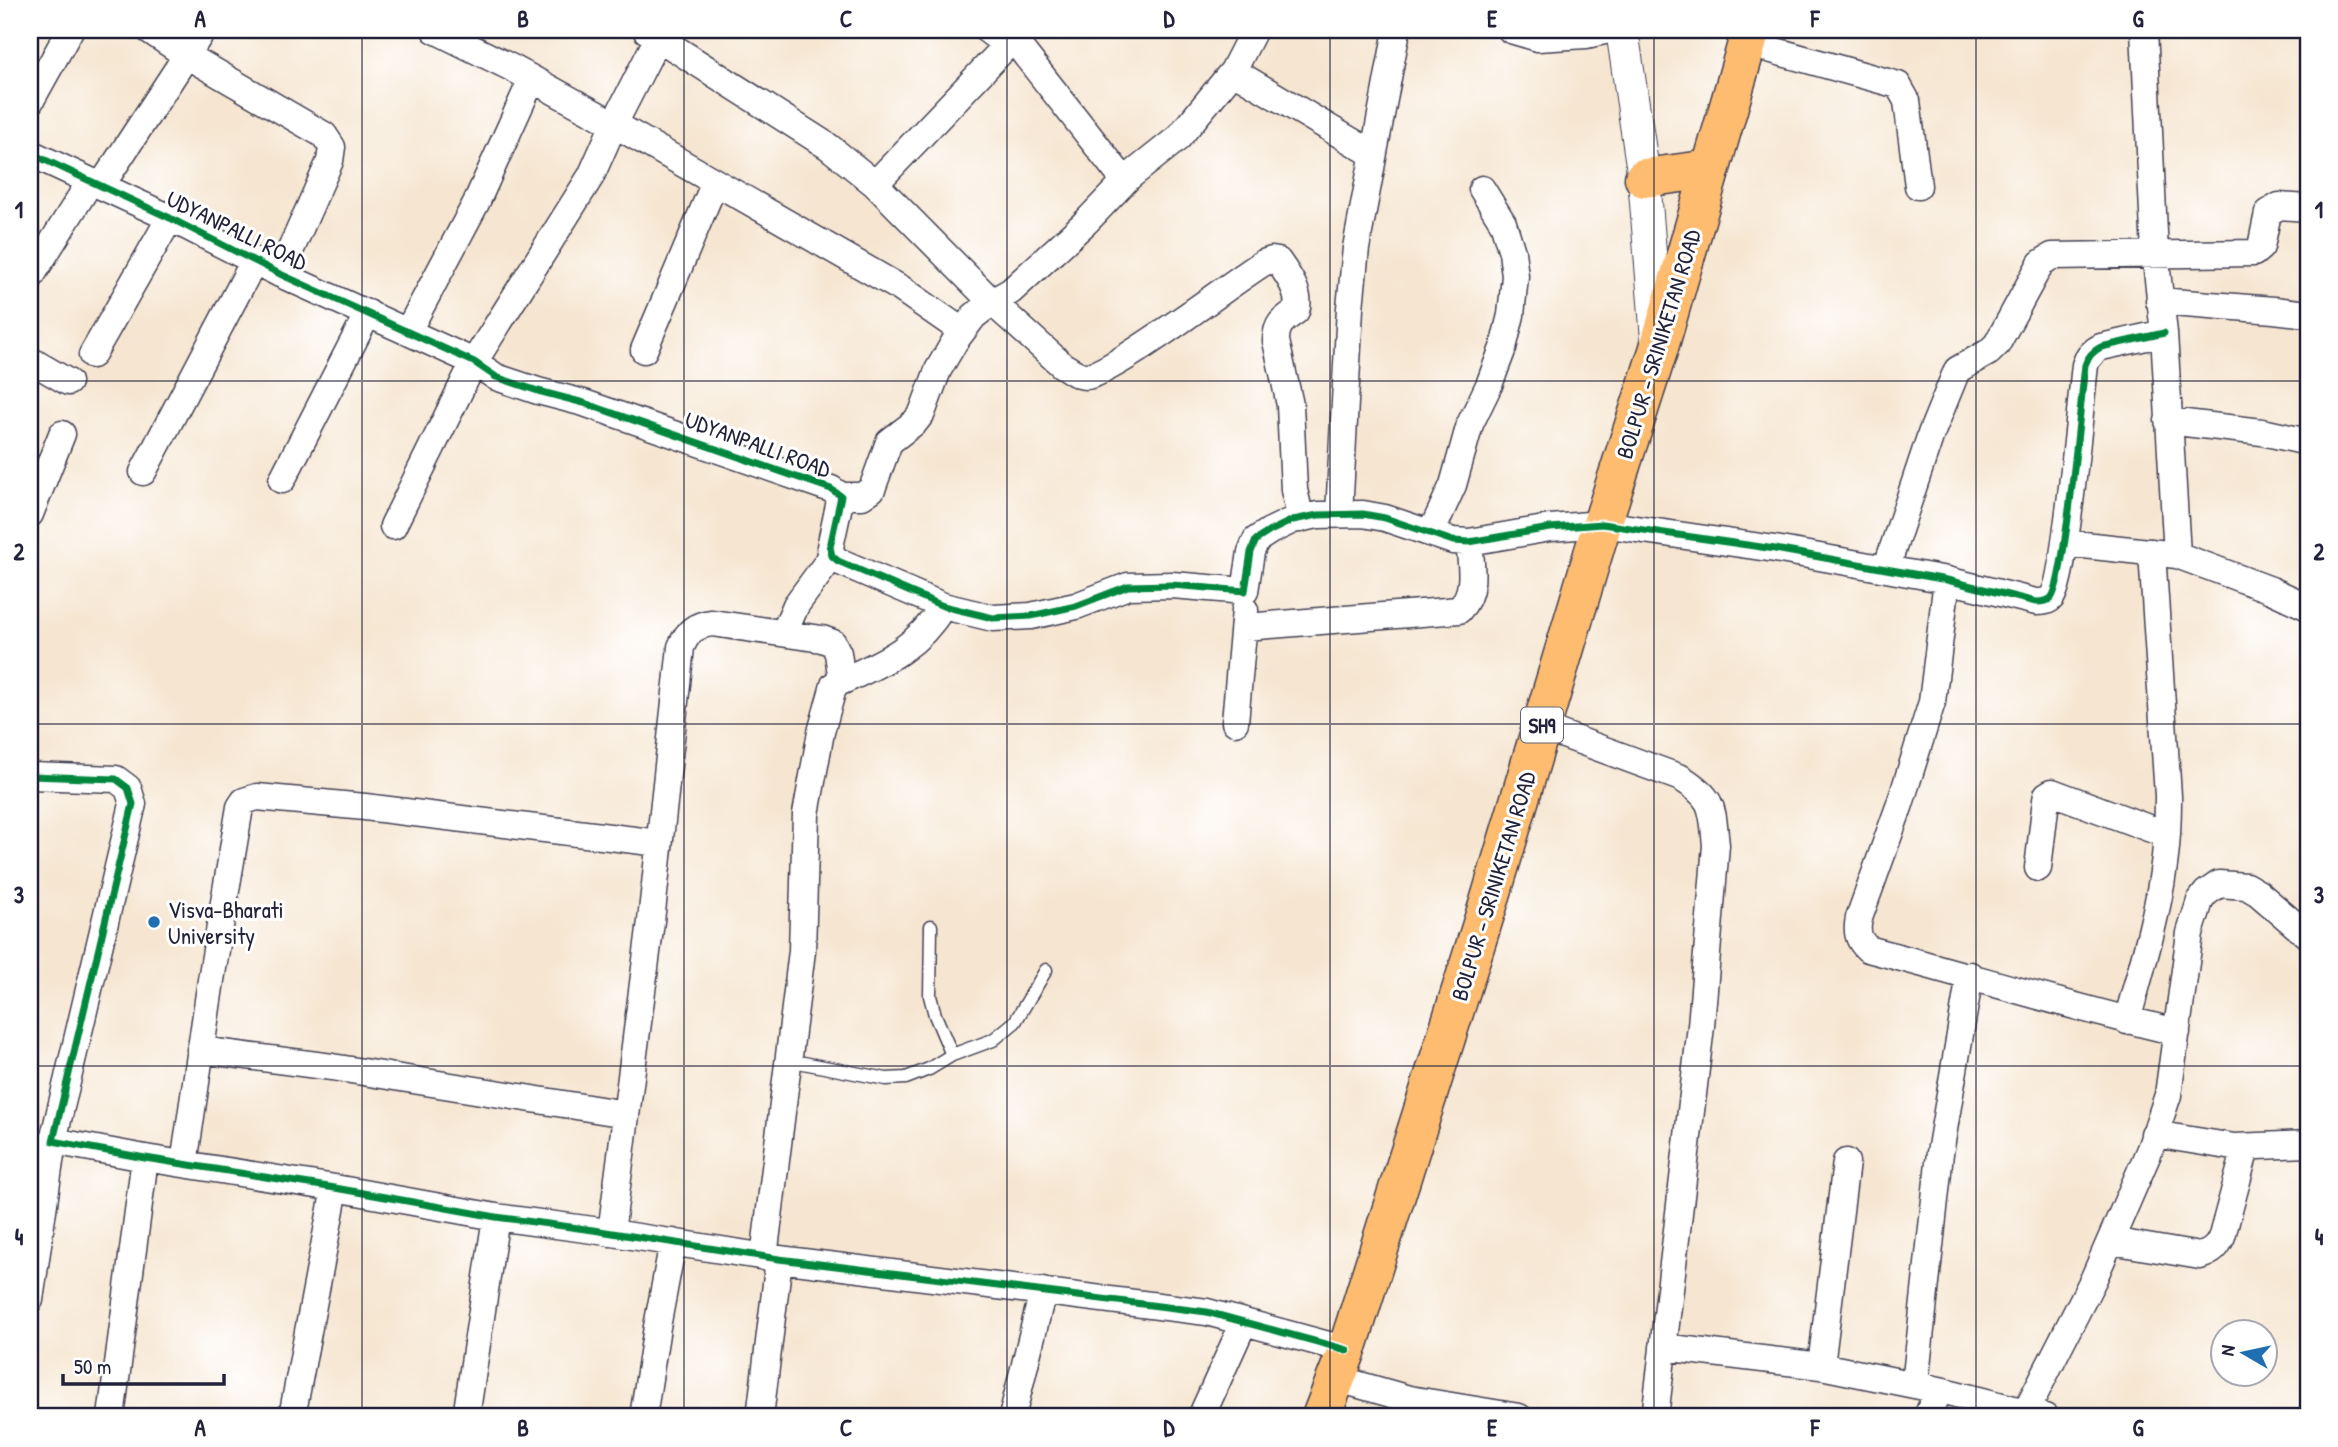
<svg xmlns="http://www.w3.org/2000/svg" width="2338" height="1447" font-family="'Patrick Hand',sans-serif">
<style>
.lines{fill:none;stroke-linecap:round;stroke-linejoin:round}
.service-casing{stroke:#423f52;stroke-width:15}
.minor-casing{stroke:#423f52;stroke-width:29}
.tertiary-casing{stroke:#423f52;stroke-width:34}
.primary-casing{stroke:#423f52;stroke-width:41}
.service{stroke:#fff;stroke-width:12}
.minor{stroke:#fff;stroke-width:26}
.tertiary{stroke:#fff;stroke-width:32}
.primary{stroke:#fdbc70;stroke-width:38}
.cycleway-casing{stroke:#fff;stroke-width:11}
.cycleway{stroke:#00873e;stroke-width:7}
.grid{fill:none;stroke:#22223b;stroke-width:2;stroke-opacity:0.55}
.poi-dot{fill:#1f6fb2;stroke:#fff;stroke-width:2.5}
.labels{text-anchor:middle;dominant-baseline:central;stroke-width:6;stroke-linejoin:round;paint-order:stroke}
.shield{fill:#fff;stroke:#646476;stroke-width:2}
.shield-label{font-size:21px;font-weight:bold;fill:#22223b}
.street-label{font-size:23px;fill:#22223b;stroke:#fff}
.poi-label{font-size:23px;fill:#22223b;stroke:#fff;text-anchor:start}
.neatline{fill:none;stroke:#22223b;stroke-width:2.5}
.grid-label{font-size:23px;text-anchor:middle;font-weight:bold;fill:#22223b}
</style>
<rect width="100%" height="100%" fill="#fff"/>
<filter id="ink" filterUnits="userSpaceOnUse"><feTurbulence type="fractalNoise" baseFrequency=".0143" numOctaves="2"/><feDisplacementMap in="SourceGraphic" scale="14" xChannelSelector="R" yChannelSelector="G"/><feConvolveMatrix kernelMatrix="1 2 1 2 8 2 1 2 1" color-interpolation-filters="sRGB"/></filter>
<filter id="wash" filterUnits="userSpaceOnUse"><feTurbulence type="fractalNoise" baseFrequency=".00686" numOctaves="4" result="noise"/><feDisplacementMap in="SourceGraphic" scale="28" xChannelSelector="R" yChannelSelector="G"/><feGaussianBlur stdDeviation="1.57" result="paint"/><feColorMatrix in="noise" values="0 0 0 0 0 0 0 0 0 0 0 0 0 0 0 0 0 1.4 0 .05"/><feComposite in="paint" operator="in"/></filter>
<g filter="url(#wash)">
<rect width="100%" height="100%" fill="#f6e6d1"/>
</g>
<g filter="url(#ink)">
<g class="lines">
<g class="service-casing">
<path id="service" d="M931,926L930,996L935,1015L952,1055
M788,1060L886,1079L906,1078L929,1069L952,1055L993,1040L1015,1022L1046,970"/>
</g>
<g class="minor-casing">
<path id="minor" d="M149,30L186,55L324,135L332,147L330,161L280,274
M435,30L514,69L614,124L900,288L962,331
M646,30L829,147L875,184L1013,39L1119,174L1129,177L1178,138L1233,71L1254,30
M987,30L1007,45
M1511,30L1538,38L1586,35L1609,30
M2144,30L2155,253L2164,333L2177,555
M1747,43L1898,85L1907,101L1918,186
M1233,71L1373,154
M30,102L70,30
M30,153L170,218L280,274L474,362L496,377L538,391L584,403L831,489L841,496L830,547L832,556L838,561L943,606L993,618L1031,616L1076,606L1128,586L1172,585L1245,591L1251,552L1256,540L1270,531L1293,520L1318,515L1363,514L1385,518L1453,541L1469,542L1550,528L1602,524L1775,549L1947,580L2036,602C2041,602 2047,602 2051,598C2065,584 2081,398 2085,365C2088,356 2093,351 2101,347L2164,333
M875,184L992,302L1062,365C1069,369 1077,376 1086,376C1110,376 1232,282 1263,263L1272,260L1278,261C1288,275 1302,294 1296,311C1283,320 1276,324 1276,341L1290,405L1294,490L1301,519
M101,186L203,30
M30,278L90,182
M2159,301L2274,310L2308,314
M408,331L476,203L532,79
M644,350L715,182
M92,355L170,218
M30,360L68,382
M2168,421L2262,432L2308,442
M143,472L254,261
M282,480L368,313
M841,496H862L872,489L889,442L915,422L922,413L938,370L955,341L974,316L992,302L1011,291L1086,222L1129,177
M30,514L62,434
M1339,514L1350,308L1356,248L1397,30
M393,526L474,362L591,176L614,124L662,30
M1431,533L1453,485L1470,424L1489,385L1503,348L1511,315L1515,276L1512,252L1503,223L1482,189
M2065,543L2177,555L2271,590L2308,607
M1886,569L1931,434L1957,370L1989,352L1997,344L2041,263L2052,256L2254,253L2261,247L2268,213L2279,206L2308,208
M1947,580L1932,702L1900,804L1859,918C1856,932 1858,940 1868,949C1971,976 2073,1008 2177,1032
M1245,627L1459,610C1477,591 1471,566 1469,542
M784,633L796,605L832,556
M1235,722L1245,610
M1542,727L1681,778C1715,799 1712,808 1716,845L1701,1026L1655,1417
M30,776L116,779L128,788L133,804L53,1141L145,1158L335,1188L496,1217L593,1230L779,1259L1207,1312L1347,1350
M2038,868L2046,800L2047,795L2052,792L2167,835
M2127,1021C2140,972 2156,922 2163,872C2167,847 2168,821 2168,796L2152,552
M200,1050L332,1067L626,1114
M2154,1134L2234,1147L2308,1144
M184,1164L211,980L240,807L244,801L257,797L365,807L659,843
M611,1233L651,921L681,647C688,631 695,625 712,623L822,639L833,643L838,653L842,681
M2111,1241L2200,1256C2212,1252 2217,1248 2222,1236L2246,1148
M764,1257L802,951L806,814L821,732L834,685C879,664 916,651 943,606
M30,1300L53,1141
M1663,1347L1821,1366L1944,1391L2045,1417
M1821,1366L1846,1162
M1335,1378L1409,1399L1519,1417
M1915,1385L1940,1153L1970,975
M111,1417L145,1158
M292,1417L335,1188
M466,1417L496,1217
M643,1417L657,1327L673,1242
M760,1417L779,1259
M1012,1417L1043,1291
M1201,1417L1244,1322
M1927,1417L1938,1390
M2023,1417L2094,1278L2150,1149L2168,1095L2190,933L2200,901L2206,893L2219,884L2246,886L2258,893L2308,936"/>
</g>
<g class="tertiary-casing">
<path id="tertiary" d="M1622,30L1644,178L1657,339"/>
</g>
<g class="primary-casing">
<path id="primary" d="M1644,178L1711,169
M1321,1417L1347,1350L1489,902L1602,524L1658,351L1751,30"/>
</g>
<use href="#service" class="service"/>
<use href="#minor" class="minor"/>
<use href="#tertiary" class="tertiary"/>
<use href="#primary" class="primary"/>
<g class="cycleway-casing">
<path id="cycleway" d="M30,153L170,218L280,274L474,362L496,377L538,391L584,403L831,489L841,496L830,547L832,556L838,561L943,606L993,618L1031,616L1076,606L1128,586L1172,585L1245,591L1251,552L1256,540L1270,531L1293,520L1318,515L1363,514L1385,518L1453,541L1469,542L1550,528L1602,524L1775,549L1947,580L2036,602C2041,602 2047,602 2051,598C2065,584 2081,398 2085,365C2088,356 2093,351 2101,347L2164,333
M30,776L116,779L128,788L133,804L53,1141L145,1158L335,1188L496,1217L593,1230L779,1259L1207,1312L1347,1350"/>
</g>
<use href="#cycleway" class="cycleway"/>
</g>
</g>
<path class="grid" d="M362,30V1417M684,30V1417M1007,30V1417M1330,30V1417M1654,30V1417M1976,30V1417M30,381H2308M30,724H2308M30,1066H2308"/>
<circle class="poi-dot" cx="154" cy="922" r="7"/>
<g class="labels">
<rect class="shield" x="1521" y="707.5" width="42" height="35" rx="5"/>
<g class="shield-label">
<text x="1542" y="725">SH9</text>
</g>
<g class="street-label">
<text transform="translate(237 230) rotate(26)">UDYANPALLI ROAD</text>
<text transform="translate(1658 344) rotate(-73)">BOLPUR - SRINIKETAN ROAD</text>
<text transform="translate(758 444) rotate(20)">UDYANPALLI ROAD</text>
<text transform="translate(1493 886) rotate(-73)">BOLPUR - SRINIKETAN ROAD</text>
</g>
<g class="poi-label">
<text x="168" y="909">Visva-Bharati<tspan x="168" dy="26">University</tspan></text>
</g>
</g>
<rect width="2338" height="1447" fill="none" stroke="#fff" stroke-width="77"/>
<g transform="translate(2244 1353) rotate(279)"><circle r="33" fill="#ffffff" stroke="#a7a7b1" stroke-width="2"/>
<path d="M0-5L12 26L0 18L-12 26Z" fill="#1f6fb2"/>
<text y="-10" font-size="19" font-weight="bold" text-anchor="middle" fill="#22223b">N</text>
</g>
<path d="M63 1374v10h161v-10" fill="none" stroke="#22223b" stroke-width="3.5"/>
<text x="74" y="1374" font-size="21" fill="#22223b" stroke="#ffffff" stroke-width="5" paint-order="stroke">50 m</text>
<rect x="38" y="38" width="2262" height="1370" class="neatline"/>
<g class="grid-label">
<text x="200" y="27">A</text>
<text x="523" y="27">B</text>
<text x="846" y="27">C</text>
<text x="1169" y="27">D</text>
<text x="1492" y="27">E</text>
<text x="1815" y="27">F</text>
<text x="2138" y="27">G</text>
<text x="19" y="218">1</text>
<text x="2319" y="218">1</text>
<text x="19" y="560">2</text>
<text x="2319" y="560">2</text>
<text x="19" y="903">3</text>
<text x="2319" y="903">3</text>
<text x="19" y="1245">4</text>
<text x="2319" y="1245">4</text>
<text x="200" y="1436">A</text>
<text x="523" y="1436">B</text>
<text x="846" y="1436">C</text>
<text x="1169" y="1436">D</text>
<text x="1492" y="1436">E</text>
<text x="1815" y="1436">F</text>
<text x="2138" y="1436">G</text>
</g>
</svg>
